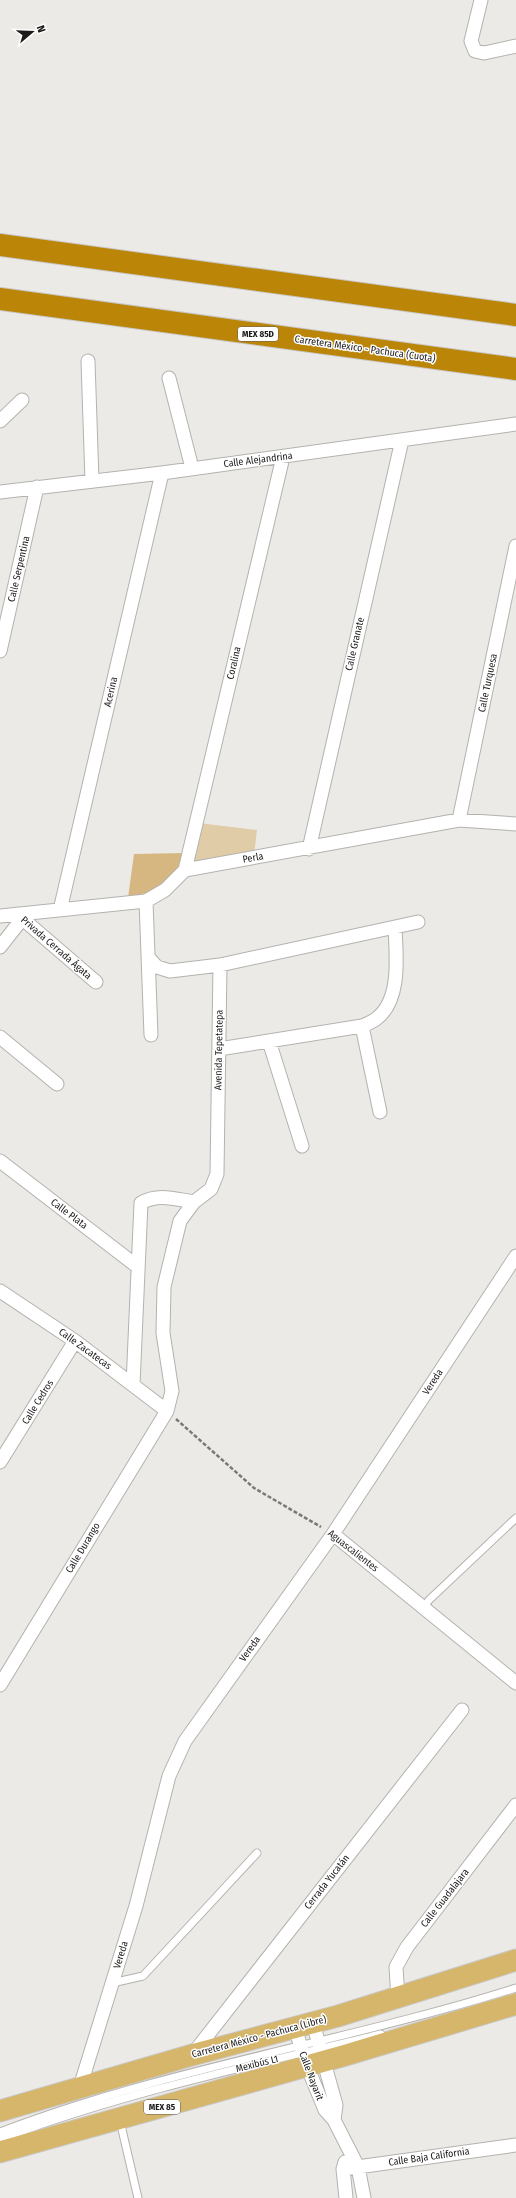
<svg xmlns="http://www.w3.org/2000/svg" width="516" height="2198" font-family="'Fira Sans Condensed',sans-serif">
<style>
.green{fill:#e1cca8}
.forest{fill:#d6b681}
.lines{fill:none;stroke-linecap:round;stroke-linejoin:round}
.service-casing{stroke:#b4b2af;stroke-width:9}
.minor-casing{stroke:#b4b2af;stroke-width:15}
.primary-casing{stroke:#c9c8c8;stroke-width:23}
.motorway-casing{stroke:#c9c8c8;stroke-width:24}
.path{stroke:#7b7977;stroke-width:2.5;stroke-dasharray:4 2;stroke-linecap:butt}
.service{stroke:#fff;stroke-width:7}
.minor{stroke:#fff;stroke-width:13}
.primary{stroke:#d6b66a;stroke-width:21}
.motorway{stroke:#bb8607;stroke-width:22}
.labels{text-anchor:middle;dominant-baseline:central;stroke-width:3;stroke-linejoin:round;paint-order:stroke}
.shield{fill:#fff;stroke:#605f5f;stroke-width:1}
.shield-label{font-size:9px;font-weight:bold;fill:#1c1b1a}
.street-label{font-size:10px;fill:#1c1b1a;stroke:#fff}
</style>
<rect width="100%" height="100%" fill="#eceae6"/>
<path class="green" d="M199,823L257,830L254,855L189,867Z"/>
<path class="forest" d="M186,853C175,887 159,889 128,898L134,854Z"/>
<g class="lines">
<g class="service-casing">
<path id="service" d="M423,1608L429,1600L516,1518
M112,1983L143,1976L257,1853
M120,2121L138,2198
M0,2132C167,2068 346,2042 516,1988
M0,2139C123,2093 253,2065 381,2034"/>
</g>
<g class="minor-casing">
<path id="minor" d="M481,0L471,41L475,51L484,53L516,46
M88,361L92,481
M169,378L192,468
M0,421L22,400
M0,492L162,473L516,424
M0,651L37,487
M459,820L516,546
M309,849L402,440
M185,870L283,457
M146,901L151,1035
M60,910L162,473
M17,914L96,982
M0,916L146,901L165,890L185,870L459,820L516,824
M0,947L22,919
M148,957L157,967L170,971L220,965L418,922
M362,1026L380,1112
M0,1037L57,1084
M269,1041L302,1146
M219,1049L362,1026C367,1024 372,1022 376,1019C402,1000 396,954 395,927
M0,1161L138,1267
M0,1291L75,1341L167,1411
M133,1385L141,1203C158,1193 175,1199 194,1202
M0,1462L75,1341
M333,1534L516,1683
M0,1685L167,1411L172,1391L163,1333L164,1287L180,1221L194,1202L211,1189L217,1174L220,965
M398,1999L396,1967L407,1947L516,1805
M313,2023L336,2105L334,2120
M295,2028L307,2066L325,2110L334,2120L358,2167L364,2198
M192,2055L462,1710
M80,2087L136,1906L169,1776L185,1741L333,1534L516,1256
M345,2162L343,2169L346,2198
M343,2169L516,2145"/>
</g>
<g class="primary-casing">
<path id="primary" d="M0,2111L192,2055L338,2016L516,1960
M0,2152L346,2055L516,2004"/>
</g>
<g class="motorway-casing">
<path id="motorway" d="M0,245L516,315
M0,299L516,369"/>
</g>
<path class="path" d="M176,1419L254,1488L321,1527"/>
<use href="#service" class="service"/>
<use href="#minor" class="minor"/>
<use href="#primary" class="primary"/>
<use href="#motorway" class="motorway"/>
</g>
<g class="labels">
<g class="shield">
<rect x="238" y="327" width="40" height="14" rx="3"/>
<rect x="144" y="2100" width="36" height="14" rx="3"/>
</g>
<g class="shield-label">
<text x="258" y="334">MEX 85D</text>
<text x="162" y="2107">MEX 85</text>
</g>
<g class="street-label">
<text transform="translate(365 349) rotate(8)">Carretera México - Pachuca (Cuota)</text>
<text transform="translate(258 460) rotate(-7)">Calle Alejandrina</text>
<text transform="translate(19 569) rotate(-77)">Calle Serpentina</text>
<text transform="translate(355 644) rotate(-77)">Calle Granate</text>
<text transform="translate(234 663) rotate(-77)">Coralina</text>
<text transform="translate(488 683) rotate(-78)">Calle Turquesa</text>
<text transform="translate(111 692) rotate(-77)">Acerina</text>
<text transform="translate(253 858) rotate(-10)">Perla</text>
<text transform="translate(56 948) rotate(41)">Privada Cerrada Ágata</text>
<text transform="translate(219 1050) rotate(-89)">Avenida Tepetatepa</text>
<text transform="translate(69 1214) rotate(37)">Calle Plata</text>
<text transform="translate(85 1349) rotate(36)">Calle Zacatecas</text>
<text transform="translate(433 1382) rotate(-57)">Vereda</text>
<text transform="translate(38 1402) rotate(-58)">Calle Cedros</text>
<text transform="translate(83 1548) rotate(-59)">Calle Durango</text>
<text transform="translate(353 1551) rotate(38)">Aguascalientes</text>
<text transform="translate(250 1649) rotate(-54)">Vereda</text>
<text transform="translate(327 1882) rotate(-52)">Cerrada Yucatán</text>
<text transform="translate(445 1898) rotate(-52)">Calle Guadalajara</text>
<text transform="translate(121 1955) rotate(-73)">Vereda</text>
<text transform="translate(259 2037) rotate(-15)">Carretera México - Pachuca (Libre)</text>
<text transform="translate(257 2064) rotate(-14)">Mexibús L1</text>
<text transform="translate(311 2076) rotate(69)">Calle Nayarit</text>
<text transform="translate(429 2157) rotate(-8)">Calle Baja California</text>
</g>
</g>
<g transform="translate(32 32) rotate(71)" stroke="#ffffff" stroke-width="3" paint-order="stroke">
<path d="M0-3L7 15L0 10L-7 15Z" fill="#1c1b1a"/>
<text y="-6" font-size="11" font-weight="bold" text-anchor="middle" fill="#1c1b1a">N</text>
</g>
</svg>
